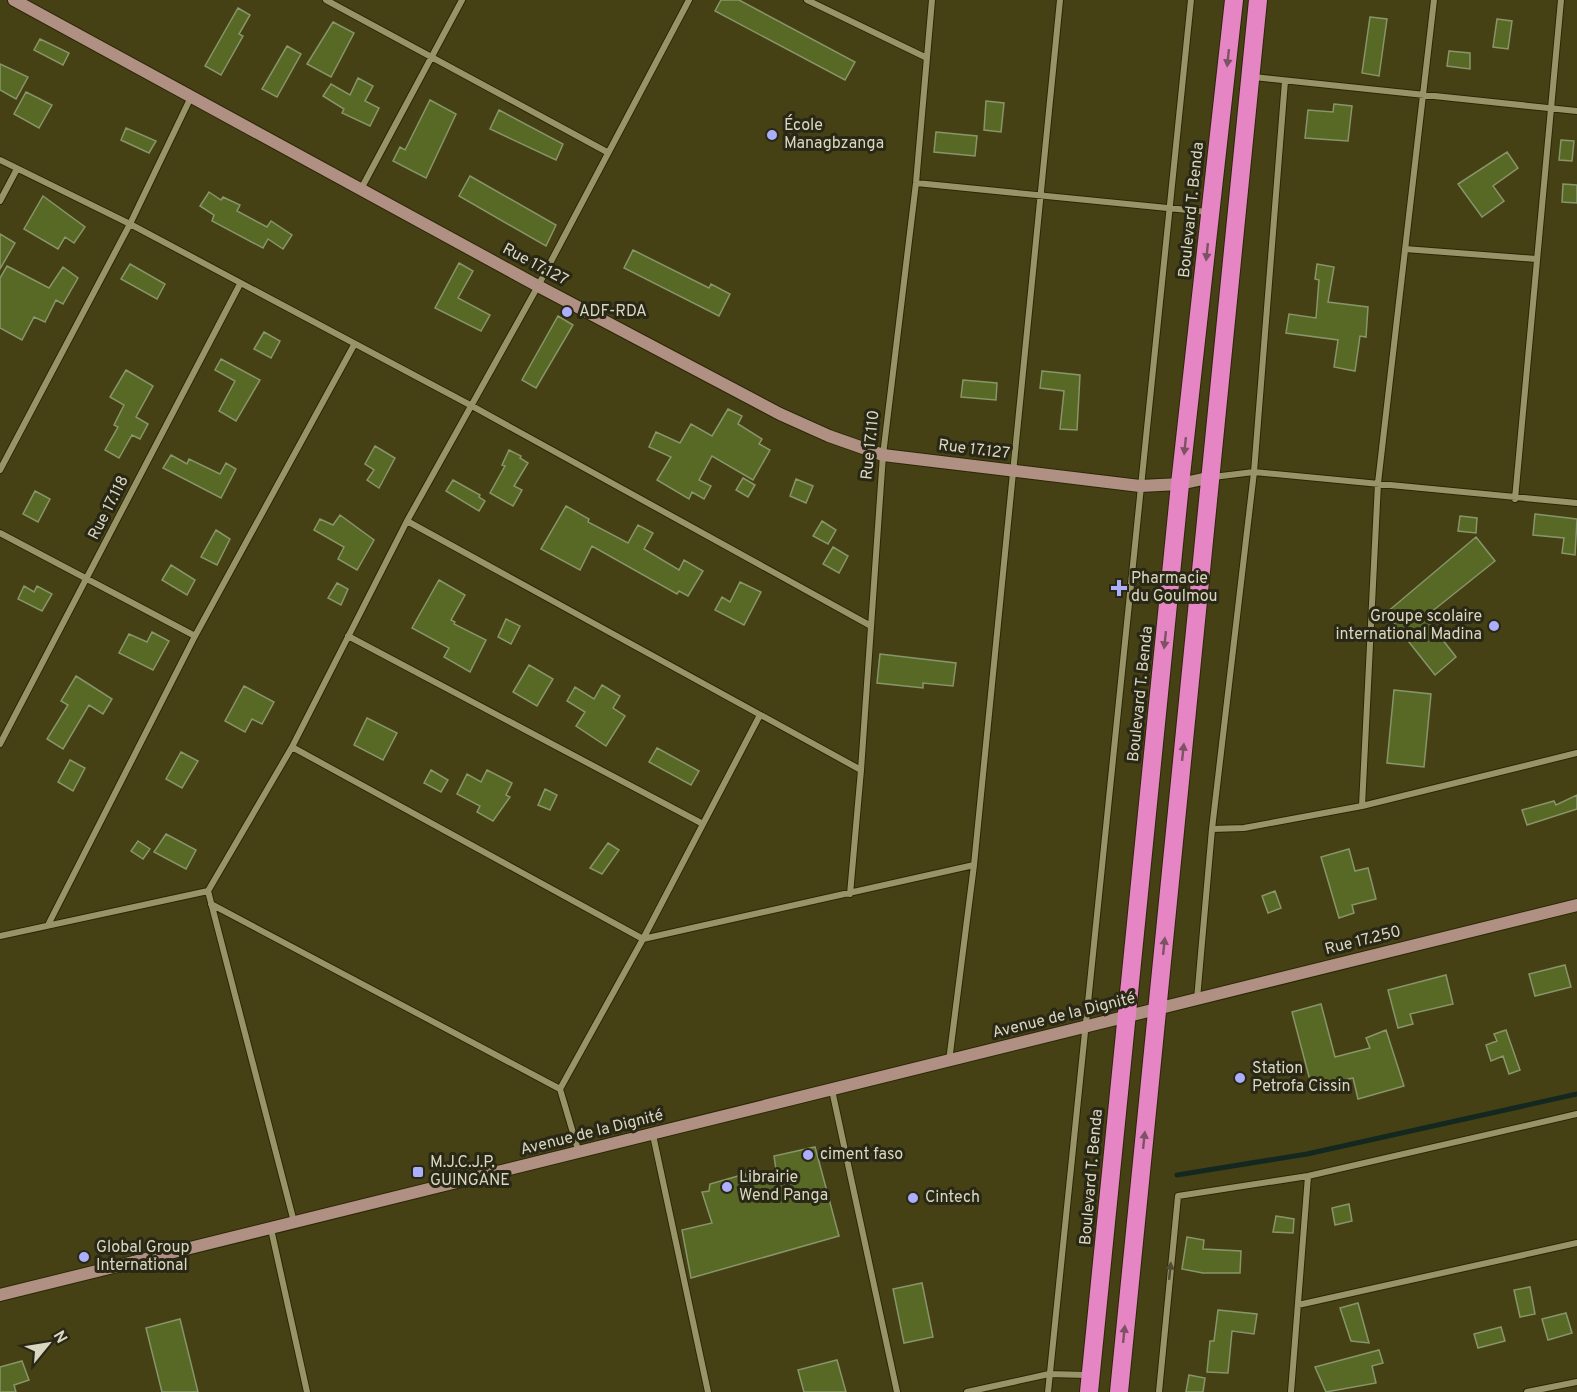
<svg xmlns="http://www.w3.org/2000/svg" width="1577" height="1392" font-family="Overpass,sans-serif">
<style>
.lines{fill:none;stroke-linecap:round;stroke-linejoin:round}
.stream{stroke:#15281f;stroke-width:5}
.building{fill:#586825;stroke:#88956a;stroke-width:1.5}
.street-casing{stroke:#2b2706;stroke-width:8}
.secondary-casing{stroke:#2b2706;stroke-width:14}
.highway-casing{stroke:#2b2706;stroke-width:20}
.street{stroke:#999467;stroke-width:6}
.secondary{stroke:#b09083;stroke-width:12}
.highway{stroke:#e685c4;stroke-width:18}
.oneway{fill:#7e5164}
.oneway2{fill:#504d32}
.poi-dot{fill:#acaffb;stroke:#292715;stroke-width:2}
.labels{text-anchor:middle;dominant-baseline:central;stroke-width:6;stroke-linejoin:round;paint-order:stroke}
.poi-label{font-size:16px;fill:#dad7c0;stroke:#292715;text-anchor:start}
.street-label{font-size:16px;fill:#dad7c0;stroke:#292715}
</style>
<rect width="100%" height="100%" fill="#464115"/>
<g class="lines">
<path class="stream" d="M1177,1175L1307,1154L1577,1094"/>
</g>
<path class="building" d="M721,0H739L855,62L845,80L715,11Z
M238,8L250,15L239,34L243,36L221,75L205,66Z
M1370,17L1387,19L1379,76L1362,73Z
M1497,19L1512,21L1508,49L1493,47Z
M333,22L354,33L331,77L307,64Z
M40,39L69,53L63,65L34,50Z
M287,46L301,54L277,97L262,89Z
M1449,51L1470,53V69L1447,66Z
M0,64L28,77L16,99L0,90Z
M358,78L373,86L365,101L379,108L370,126L342,113L344,109L323,96L331,84L350,95Z
M26,92L52,105L39,128L14,114Z
M430,100L456,114L426,178L393,161L400,147L405,150Z
M986,101L1004,103L1001,132L984,130Z
M1334,104L1352,106L1348,141L1305,138L1308,110L1333,112Z
M499,110L563,144L556,160L490,129Z
M126,128L156,141L149,153L121,140Z
M936,132L977,136L975,156L934,152Z
M1561,140L1574,141L1572,161L1559,160Z
M1507,152L1518,168L1493,186L1504,201L1482,217L1458,184Z
M470,176L556,225L546,246L459,196Z
M1563,184L1577,185V203L1562,202Z
M209,192L221,200L223,197L240,205L237,211L267,227L271,221L292,235L283,249L268,239L263,248L212,221L214,215L200,206Z
M43,196L85,227L74,243L65,237L58,249L24,229Z
M0,234L15,243L0,269Z
M633,250L709,288L711,284L730,294L719,316L624,268Z
M459,263L473,271L458,298L490,315L481,331L435,308Z
M130,264L165,284L157,299L121,279Z
M1317,264L1334,267L1328,302L1368,307L1366,337L1360,336L1355,371L1334,367L1338,340L1286,333L1289,314L1316,318L1319,280L1315,279Z
M7,266L49,288L63,267L78,278L63,304L56,300L45,322L34,317L22,340L0,328V278Z
M558,316L573,325L536,388L522,380Z
M264,332L280,341L271,358L254,349Z
M221,359L260,380L236,421L219,411L235,381L215,370Z
M126,370L153,386L136,417L148,424L140,439L132,435L119,458L105,450L118,427L114,425L124,405L110,397Z
M1042,371L1080,375L1077,430L1060,429L1064,391L1040,388Z
M963,380L997,383L996,400L961,397Z
M728,409L742,416L738,424L762,439L759,444L770,450L753,480L712,456L699,480L711,486L704,499L692,492L689,499L657,480L671,457L649,447L656,432L680,443L691,424L712,436Z
M375,446L395,458L379,488L367,480L374,470L365,464Z
M509,450L521,456L520,458L528,463L514,486L522,490L513,506L490,493L505,466L502,465Z
M171,455L187,464L189,459L220,474L226,463L236,469L221,498L163,468Z
M743,478L755,485L748,497L736,490Z
M796,479L813,486L806,503L790,496Z
M453,480L480,495L479,497L485,501L479,511L446,491Z
M35,491L50,499L38,522L23,514Z
M566,506L589,519L588,522L628,543L638,525L653,533L644,549L679,570L684,560L703,571L688,596L679,591L677,594L592,546L580,570L541,549Z
M1535,514L1577,519L1575,555L1562,553L1564,538L1533,535Z
M340,515L374,540L357,570L338,559L344,547L314,530L320,519L333,525Z
M1460,516L1477,518L1476,533L1458,531Z
M822,521L836,530L828,544L813,536Z
M216,530L230,539L217,565L201,557Z
M1476,537L1495,561L1425,617L1456,657L1435,675L1386,613Z
M833,547L848,556L839,573L823,564Z
M171,565L195,580L187,595L162,580Z
M439,580L465,595L451,620L455,622L454,624L486,640L470,672L444,657L449,648L412,628Z
M740,582L761,592L744,625L715,610L722,597L730,602Z
M337,583L348,589L341,605L328,598Z
M24,586L34,592L37,586L52,594L42,611L18,599Z
M506,619L520,626L511,644L498,637Z
M152,632L169,641L153,670L119,653L129,634L147,642Z
M880,654L956,663L953,686L923,683V688L877,683Z
M529,665L553,679L537,706L513,692Z
M76,676L112,699L103,714L89,705L63,749L47,739L68,705L61,701Z
M602,685L620,696L613,708L625,716L606,746L576,726L585,712L567,701L575,687L594,699Z
M244,686L274,702L262,724L252,719L245,732L225,721Z
M1394,690L1431,694L1424,767L1387,763Z
M367,718L397,733L383,760L354,745Z
M657,748L699,771L691,785L649,762Z
M181,752L198,761L182,788L166,779Z
M70,760L85,768L73,791L58,782Z
M431,770L448,780L441,792L424,783Z
M487,770L512,783L506,795L510,797L493,821L477,812L480,806L457,794L467,774L481,782Z
M545,789L557,795L550,810L538,805Z
M1577,795V809L1527,825L1522,810L1554,801L1556,805Z
M166,834L196,850L186,869L154,852Z
M138,841L150,849L143,859L131,851Z
M608,843L619,850L602,874L590,868Z
M1349,849L1355,871L1368,868L1376,899L1352,905L1354,913L1339,918L1321,857Z
M1275,891L1281,908L1268,913L1262,896Z
M1565,965L1571,987L1535,996L1529,974Z
M1446,975L1453,1004L1410,1014L1413,1024L1398,1028L1388,990Z
M1321,1004L1335,1057L1370,1048L1366,1038L1386,1030L1404,1086L1358,1099L1353,1078L1312,1088L1292,1012Z
M1506,1030L1520,1070L1509,1074L1503,1056L1491,1061L1486,1045L1497,1041L1494,1034Z
M815,1147L839,1236L691,1278L682,1230L712,1223L702,1192L709,1191L710,1184L745,1174L747,1180L777,1176L774,1156Z
M1349,1204L1352,1221L1335,1225L1332,1208Z
M1276,1216L1294,1219L1293,1233L1273,1232Z
M1187,1237L1204,1240L1203,1249L1241,1251L1240,1273H1203L1182,1269Z
M922,1283L933,1337L904,1343L893,1289Z
M1530,1287L1535,1314L1520,1317L1514,1290Z
M1358,1303L1369,1343L1351,1341L1340,1308Z
M1218,1310L1257,1314L1254,1334L1232,1331L1228,1373L1207,1372L1210,1341H1214Z
M1566,1313L1572,1333L1548,1340L1542,1319Z
M180,1319L198,1392H162L146,1328Z
M1501,1327L1505,1341L1478,1348L1474,1334Z
M1379,1350L1383,1363L1372,1366L1376,1383L1326,1392L1315,1367Z
M837,1360L846,1392H804L798,1370Z
M22,1361L29,1380L14,1385L16,1392H0V1367Z
M1189,1375L1205,1378L1203,1392H1186Z"/>
<g class="lines">
<g class="street-casing">
<path id="street" d="M326,0L607,152
M807,0L927,58
M1254,77L1577,111
M0,160L130,224L472,406L871,626
M916,183L1208,212
M361,189L462,0
M0,201L17,169
M1405,249L1536,259
M0,470L130,224L191,97
M1213,477L1254,472L1577,503
M1515,499L1561,0
M407,521L861,770
M0,533L195,636
M348,636L703,824
M0,744L240,284
M292,747L643,939L974,865
M1362,806L1378,483L1434,0
M1212,829L1244,828L1362,806L1577,753
M850,894L861,770L883,455L916,183L932,0
M211,904L560,1089L579,1153
M49,923L195,636L354,345
M0,936L208,891
M1197,999L1212,829L1254,472L1285,81
M949,1061L974,865L1060,0
M560,1089L643,939L760,715
M832,1090L897,1392
M653,1135L708,1392
M294,1222L208,891L292,747L407,521L538,286L689,0
M271,1229L307,1392
M1298,1305L1577,1243
M967,1392L1049,1374L1087,1375
M1048,1392L1191,0
M1159,1392L1178,1196L1308,1176L1577,1114
M1291,1392L1308,1176
M1527,1392L1577,1382"/>
</g>
<g class="secondary-casing">
<path id="secondary" d="M14,0L538,286L780,414L829,436L883,455L1140,486L1180,484L1212,477
M0,1295L1577,905"/>
</g>
<g class="highway-casing">
<path id="highway" d="M1089,1392L1180,484L1234,0
M1119,1392L1258,0"/>
</g>
<use href="#street" class="street"/>
<use href="#secondary" class="secondary"/>
<use href="#highway" class="highway"/>
</g>
<defs><path id="oneway-solid" d="M-6-.8H1V-3.2L6.5 0L1 3.2V.8H-6Z" transform="scale(1.5)"/></defs>
<g class="oneway">
<use href="#oneway-solid" transform="translate(1228 58) rotate(96)"/>
<use href="#oneway-solid" transform="translate(1207 252) rotate(96)"/>
<use href="#oneway-solid" transform="translate(1185 446) rotate(96)"/>
<use href="#oneway-solid" transform="translate(1165 640) rotate(96)"/>
<use href="#oneway-solid" transform="translate(1183 752) rotate(-84)"/>
<use href="#oneway-solid" transform="translate(1164 946) rotate(-84)"/>
<use href="#oneway-solid" transform="translate(1144 1140) rotate(-84)"/>
<use href="#oneway-solid" transform="translate(1124 1334) rotate(-84)"/>
</g>
<use class="oneway2" href="#oneway-solid" transform="translate(1170 1271) rotate(-84)"/>
<g class="poi-dot">
<circle cx="772" cy="135" r="6"/>
<circle cx="567" cy="312" r="6"/>
<path d="M1116 579h6v6h6v6h-6v6h-6v-6h-6v-6h6z"/>
<circle cx="1494" cy="626" r="6"/>
<circle cx="1240" cy="1078" r="6"/>
<circle cx="808" cy="1155" r="6"/>
<rect x="412" y="1166" width="12" height="12" rx="3"/>
<circle cx="727" cy="1187" r="6"/>
<circle cx="913" cy="1198" r="6"/>
<circle cx="84" cy="1257" r="6"/>
</g>
<g class="labels">
<g class="poi-label">
<text x="784" y="126">École<tspan x="784" dy="18">Managbzanga</tspan></text>
<text x="579" y="312">ADF-RDA</text>
<text x="1131" y="579">Pharmacie<tspan x="1131" dy="18">du Goulmou</tspan></text>
<text x="1482" y="617" text-anchor="end">Groupe scolaire<tspan x="1482" dy="18">international Madina</tspan></text>
<text x="1252" y="1069">Station<tspan x="1252" dy="18">Petrofa Cissin</tspan></text>
<text x="820" y="1155">ciment faso</text>
<text x="430" y="1163">M.J.C.J.P.<tspan x="430" dy="18">GUINGANE</tspan></text>
<text x="739" y="1178">Librairie<tspan x="739" dy="18">Wend Panga</tspan></text>
<text x="925" y="1198">Cintech</text>
<text x="96" y="1248">Global Group<tspan x="96" dy="18">International</tspan></text>
</g>
<g class="street-label">
<text transform="translate(1192 210) rotate(-84)">Boulevard T. Benda</text>
<text transform="translate(535 265) rotate(28)">Rue 17.127</text>
<text transform="translate(871 445) rotate(-84)">Rue 17.110</text>
<text transform="translate(974 450) rotate(7)">Rue 17.127</text>
<text transform="translate(109 508) rotate(-63)">Rue 17.118</text>
<text transform="translate(1141 694) rotate(-84)">Boulevard T. Benda</text>
<text transform="translate(1363 941) rotate(-14)">Rue 17.250</text>
<text transform="translate(1064 1016) rotate(-14)">Avenue de la Dignité</text>
<text transform="translate(592 1133) rotate(-14)">Avenue de la Dignité</text>
<text transform="translate(1092 1177) rotate(-85)">Boulevard T. Benda</text>
</g>
</g>
<g transform="translate(48 1344) rotate(60)" stroke="#292715" stroke-width="4.5" paint-order="stroke">
<path d="M0-4.5L10 22L0 15L-10 22Z" fill="#dad7c0"/>
<text y="-9" font-size="16" font-weight="bold" text-anchor="middle" fill="#dad7c0">N</text>
</g>
</svg>
